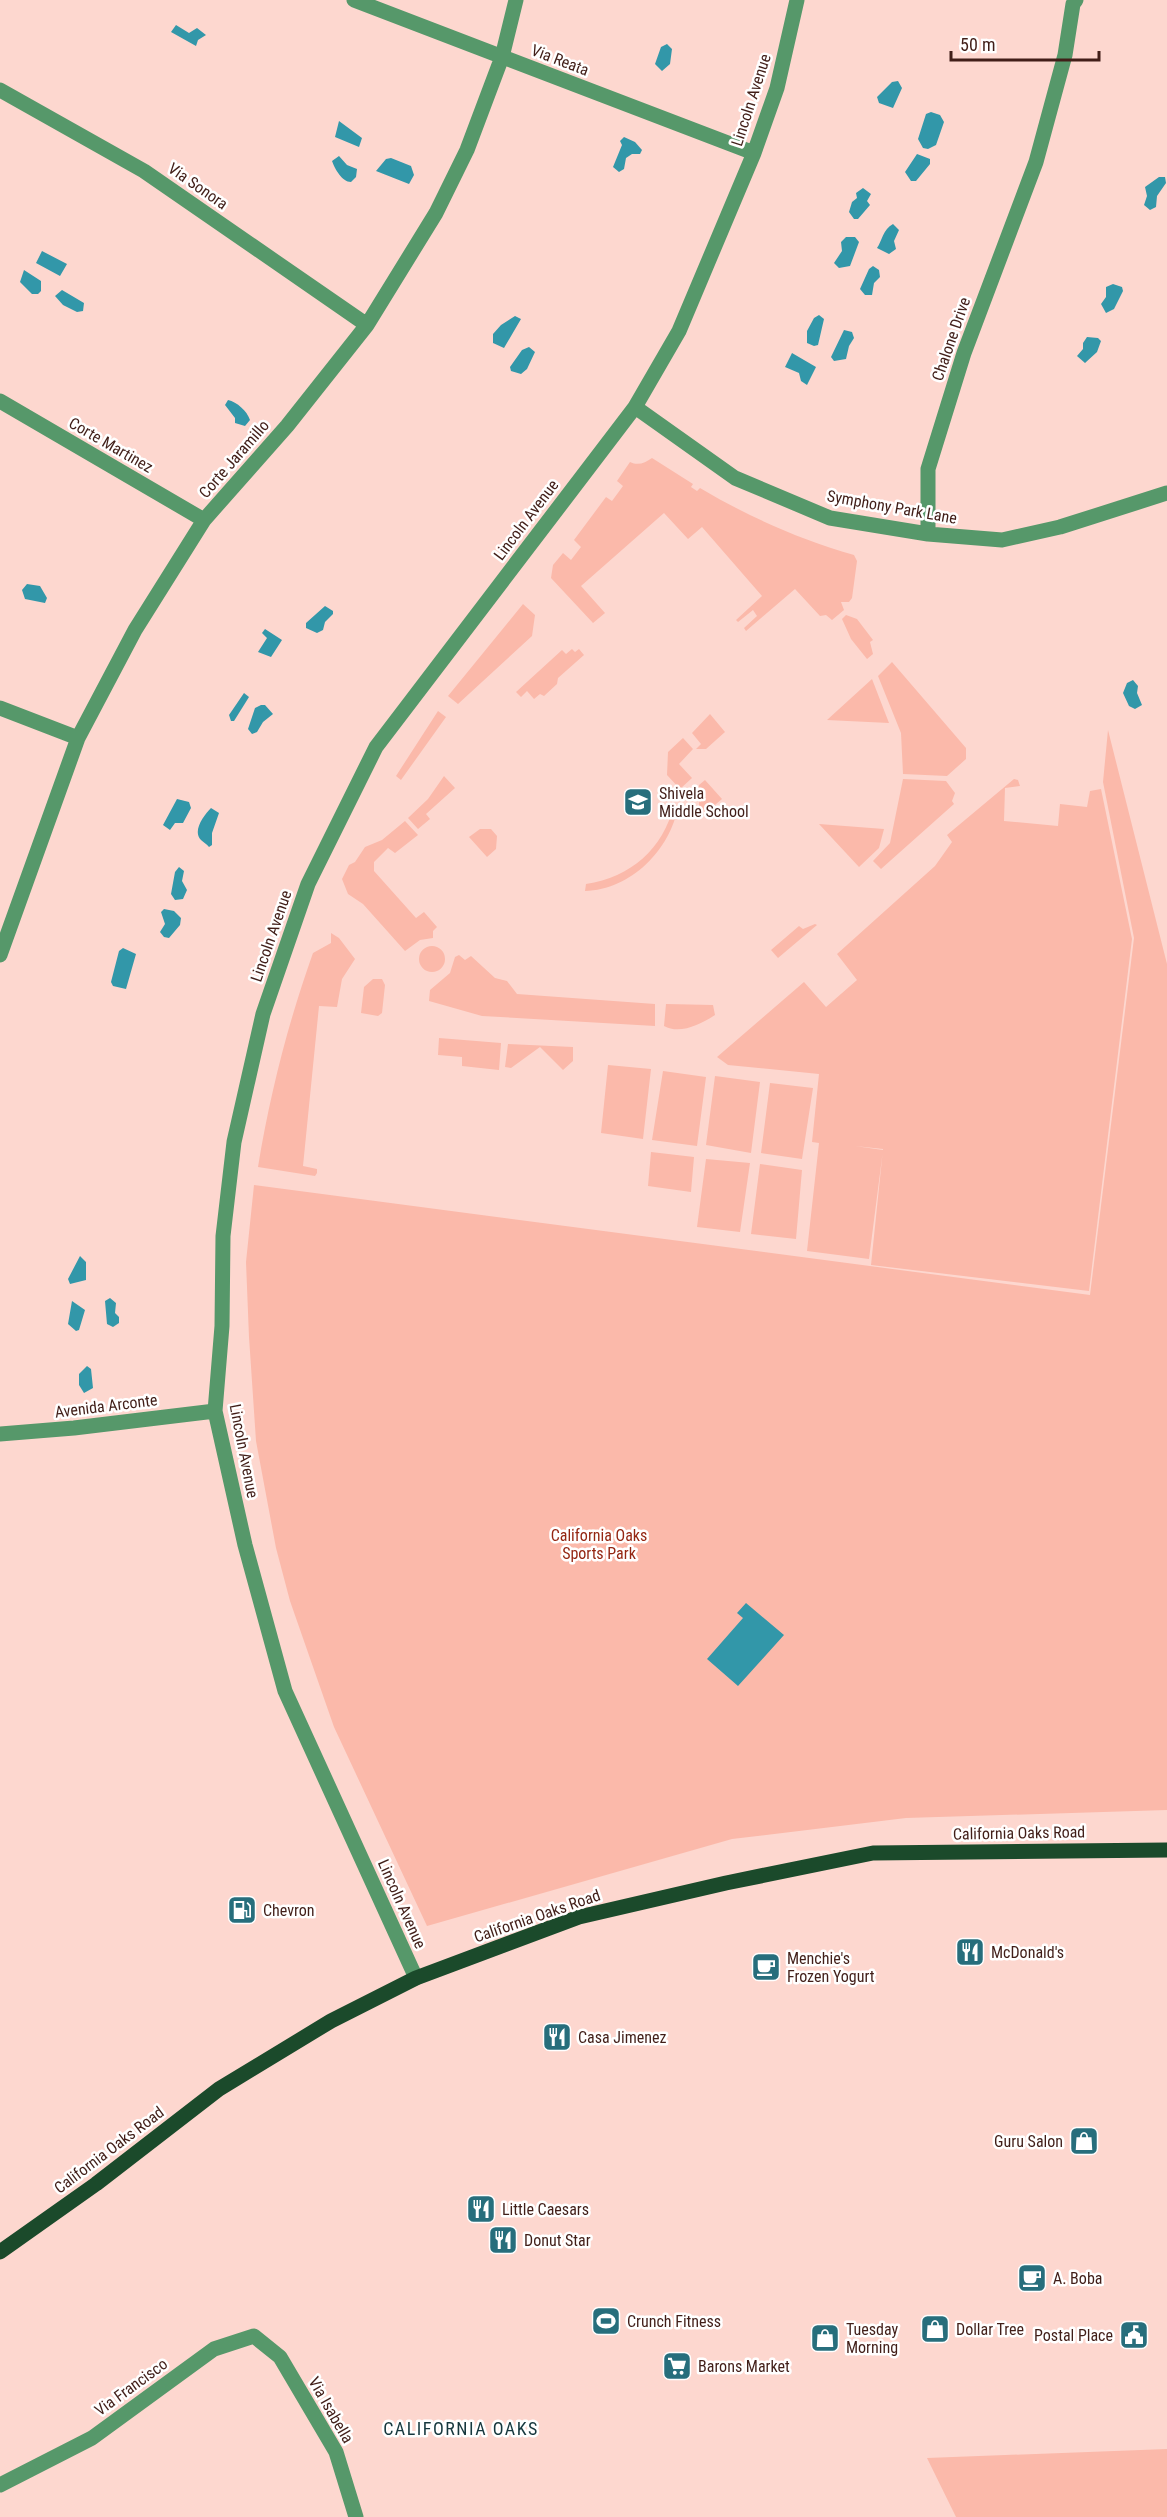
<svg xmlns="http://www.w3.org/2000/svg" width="1167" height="2517" font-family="'Roboto Condensed',sans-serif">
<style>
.green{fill:#fbb9aa}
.water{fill:#3297a9}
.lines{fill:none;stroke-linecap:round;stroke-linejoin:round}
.minor{stroke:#56986a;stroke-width:15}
.major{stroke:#1b4a2b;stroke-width:15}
.labels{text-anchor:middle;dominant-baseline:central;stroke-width:5;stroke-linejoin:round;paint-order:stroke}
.street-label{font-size:16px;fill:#411e18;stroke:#fff}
.poi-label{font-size:16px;fill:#411e18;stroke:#fff;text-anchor:start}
.park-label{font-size:16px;fill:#942612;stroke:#fff}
.neighbourhood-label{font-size:18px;letter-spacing:1.5px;fill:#16373d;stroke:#fff}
</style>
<rect width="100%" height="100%" fill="#fdd7cf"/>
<path class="green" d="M652,458L693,484L691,487L697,491L700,488C749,517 799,539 854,555L857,561L852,598L849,602H841L844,610L832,620L826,615L820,616L795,589L746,631L744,628L757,616L753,610L738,622L736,620L762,596L702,527L688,539L664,513L581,586L605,613L593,623L551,578L553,565L563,553L571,560L581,547L574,540L606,497L612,501L623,486L617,481L630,462C638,466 645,463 652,458Z
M523,604L535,615L532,636L458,704L448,696Z
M846,615L857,619L873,640L870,642L873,654L867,659L851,639L842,619Z
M572,649L575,652L579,649L584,655L558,678L557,684L544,696L540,694L534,699L527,691L521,697L516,692L562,650L566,654Z
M892,662L966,748V759L947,776L903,774L901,733L878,676Z
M872,679L889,723L827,720Z
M438,711L446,717L401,780L396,776Z
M710,714L725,732L706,749H696L701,744L692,733Z
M1108,730L1167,964V1810L906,1818L732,1839L427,1926L334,1727L290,1601L276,1548L256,1441L249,1337L246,1262L254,1185L1090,1295L1134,938L1103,782Z
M683,738L693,749L679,764L692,778L680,789L667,775L668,752Z
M444,776L455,788L426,814L430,819L418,829L408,818L428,799Z
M903,779L946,781L955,793L952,801L954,804L881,869L873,861L890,843Z
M1014,779L1018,780L1020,786L1005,788L1004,821L1058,826L1060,804L1087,807L1090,791L1101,789L1132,939L1089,1291L871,1265L883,1149L855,1146L883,1150L869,1259L807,1251L819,1143L812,1142L819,1074L728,1065L717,1057L804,982L826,1007L857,980L837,954L935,866L952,842L947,835Z
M705,780L722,799L703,815L699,810V785Z
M674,805L678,806C671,849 631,890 585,891L586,884C631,877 663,849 674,805Z
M405,821L418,835L395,853L388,848L374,862V871L416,918L424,912L437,927L433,931V938L420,940L405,951L363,904L348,894L342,879L349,865L355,862L365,847L382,840Z
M819,824L884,829L879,848L859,867Z
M480,829H491L497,836L496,849L487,857L469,837Z
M815,924L817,925L778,958L771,950L799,926L803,929Z
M331,933L339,938L355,959L342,979L337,1007L319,1006L303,1166L317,1169V1173L315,1176L258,1167C270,1094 288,1023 313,953L331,943Z
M419 959a13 13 0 1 1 26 0a13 13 0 1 1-26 0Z
M459,955L465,960L471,956L495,978L507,981L517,994L655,1004V1026L482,1016L429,1001L430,990L450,973L455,957Z
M373,979H382L385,985L382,1013L378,1016L361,1013L364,987Z
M666,1004L713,1005L715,1015C701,1024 680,1035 664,1026Z
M439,1038L501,1043L499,1070L462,1066V1057L438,1055Z
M508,1044L573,1047V1061L563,1070L540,1047L511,1068L505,1067Z
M608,1065L651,1069L643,1139L601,1133Z
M663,1071L706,1077L697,1146L652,1140Z
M715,1076L760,1082L751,1153L706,1145Z
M770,1083L813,1088L802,1159L761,1153Z
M651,1152L694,1157L691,1192L648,1186Z
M706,1159L750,1163L740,1232L697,1227Z
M760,1164L802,1170L796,1239L751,1234Z
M1167,2449V2517H956L927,2458Z"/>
<path class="water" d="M176,25L189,33L197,28L206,35L198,40L196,46L171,32Z
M667,44L672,49L670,64L662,71L655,64L661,47Z
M898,81L902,88L893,108L879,103L877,97L892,82Z
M931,112L940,115L944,122L936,145L928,149L923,148L918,139L926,114Z
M339,121L362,138L359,147L335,137Z
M624,137L635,142L642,150L640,154H632L626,158L624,169L619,172L613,167L622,145L620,141Z
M917,154L930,159V164L916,181H911L905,172Z
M339,156L347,165L357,169L356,177L351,182C342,182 335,169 332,161Z
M391,158L411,166L414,175L409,184L376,171L386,159Z
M1159,177H1165L1166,183L1157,196L1156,207L1150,210L1144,205L1147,196L1145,187Z
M863,188L871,194L867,201L870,205L858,219H854L849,212L852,202L857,198L856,193Z
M893,224L899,230L894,241L896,249L889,254L877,248C882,241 883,229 893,224Z
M846,237H855L859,242L850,266L839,268L834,263L842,251L841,242Z
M42,251L67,264L60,276L36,263Z
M873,266L879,270L880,277L874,283L872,295H865L860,289L869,269Z
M24,270L41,281V291L38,294H32L20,282Z
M1113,284L1122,287L1123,291L1114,309L1106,313L1101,304L1106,297V287Z
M62,290L84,303L83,311L77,312L63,305L55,296Z
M819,315L824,319L818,345L814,346L807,343V331L814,318Z
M515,316L521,319L504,348L493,343V334L501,325Z
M844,330L852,332L854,338L849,346L846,359L834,361L831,357Z
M1087,337L1098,338L1101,341L1097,352L1085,363L1077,356L1083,349V343Z
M529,347L535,352L527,369L521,374L511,371L510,367L522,350Z
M792,353L816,367L807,385L801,381L799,373L785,367Z
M228,400C237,402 247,411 250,420L245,426L235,423V418L225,405Z
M27,584L40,586L47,598L45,603L25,599L22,590Z
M325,606L333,611V614L325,622L323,630L317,633L306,628V623Z
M265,629L282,640L271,657L258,652L267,638L262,633Z
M1133,680L1138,686L1137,693L1142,705L1135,709L1129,706L1123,693L1127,683Z
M244,693L249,697L234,721H231L229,715Z
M261,705H265L273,714L263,722L257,732L252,734L248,729L255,708Z
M177,799L189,802L191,808L183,823H175L170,830L163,825Z
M211,808L219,813L212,833V845L209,847C207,844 203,842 201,840C192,831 204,815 211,808Z
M179,867L184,871L182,881L187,890L183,899L175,900L171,894L175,872Z
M164,909L174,911L181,918L180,925L169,938L164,937L160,932L165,924L161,912Z
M123,948L136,954L126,989L113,986L111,982L119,951Z
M80,1256L86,1262V1280L70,1284L68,1279Z
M110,1298L116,1303L115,1313L119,1317V1323L113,1327L107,1324L105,1301Z
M72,1301L85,1310L79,1330L76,1331L68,1324Z
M87,1366L91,1369L93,1388L84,1393L79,1385V1374Z
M746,1603L784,1635L738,1686L707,1659L743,1618L737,1613Z"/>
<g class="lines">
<path class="minor" d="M354,0L754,153
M0,90L144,171L367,325
M0,401L204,520
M635,407L735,478L830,518L928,534L1002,540L1060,527L1167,493
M928,534V469L964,353L1036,162L1065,55L1073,4L1076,0
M0,708L78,738
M0,955L78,738L135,630L204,520L287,426L367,325L436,213L467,150L502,57L516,0
M0,1434L74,1428L215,1411
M416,1978L285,1691L245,1545L215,1411L222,1326L223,1236L234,1142L263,1014L308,884L376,747L635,407L679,331L754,153L777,88L797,0
M0,2485L92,2438L214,2349L254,2336L280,2357L336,2452L356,2517"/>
<path class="major" d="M0,2252L96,2184L219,2089L331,2021L416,1978L579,1917L726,1883L873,1853L1167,1850"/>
</g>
<defs>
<g id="school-square" transform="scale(1.5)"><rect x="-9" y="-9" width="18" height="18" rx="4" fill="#276e7c" stroke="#fff"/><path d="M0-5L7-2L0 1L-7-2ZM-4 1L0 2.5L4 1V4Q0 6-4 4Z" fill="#fff"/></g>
<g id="fuel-square" transform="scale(1.5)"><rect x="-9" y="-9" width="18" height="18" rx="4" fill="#276e7c" stroke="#fff"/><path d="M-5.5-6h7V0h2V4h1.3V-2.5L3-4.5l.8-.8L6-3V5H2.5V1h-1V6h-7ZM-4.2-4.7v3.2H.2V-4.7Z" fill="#fff"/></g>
<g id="restaurant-square" transform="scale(1.5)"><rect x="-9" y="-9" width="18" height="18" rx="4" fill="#276e7c" stroke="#fff"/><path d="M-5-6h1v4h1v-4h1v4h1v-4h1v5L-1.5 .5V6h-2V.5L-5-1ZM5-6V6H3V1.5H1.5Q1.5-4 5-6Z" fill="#fff"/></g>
<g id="cafe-square" transform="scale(1.5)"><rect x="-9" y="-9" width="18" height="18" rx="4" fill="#276e7c" stroke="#fff"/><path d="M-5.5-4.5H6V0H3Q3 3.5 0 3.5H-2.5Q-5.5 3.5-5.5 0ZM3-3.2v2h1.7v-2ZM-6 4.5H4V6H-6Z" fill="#fff"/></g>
<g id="shop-square" transform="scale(1.5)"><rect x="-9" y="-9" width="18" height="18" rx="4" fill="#276e7c" stroke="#fff"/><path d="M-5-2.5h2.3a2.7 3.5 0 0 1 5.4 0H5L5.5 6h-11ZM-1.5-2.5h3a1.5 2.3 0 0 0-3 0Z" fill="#fff"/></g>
<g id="stadium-square" transform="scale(1.5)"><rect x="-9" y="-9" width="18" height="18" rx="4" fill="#276e7c" stroke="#fff"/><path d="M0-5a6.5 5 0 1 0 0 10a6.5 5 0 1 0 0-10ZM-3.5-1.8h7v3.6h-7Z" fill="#fff"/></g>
<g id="civic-square" transform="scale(1.5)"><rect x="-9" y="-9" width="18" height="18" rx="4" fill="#276e7c" stroke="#fff"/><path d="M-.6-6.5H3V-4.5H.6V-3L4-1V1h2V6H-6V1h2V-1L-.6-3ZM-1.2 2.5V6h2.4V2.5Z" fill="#fff"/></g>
<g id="supermarket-square" transform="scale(1.5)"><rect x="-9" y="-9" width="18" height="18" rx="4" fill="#276e7c" stroke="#fff"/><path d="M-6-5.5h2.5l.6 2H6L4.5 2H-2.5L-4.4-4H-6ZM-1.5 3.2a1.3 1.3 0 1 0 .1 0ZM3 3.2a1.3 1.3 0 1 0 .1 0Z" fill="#fff"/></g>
</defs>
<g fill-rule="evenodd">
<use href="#school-square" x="638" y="802"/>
<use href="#fuel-square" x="242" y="1910"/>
<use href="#restaurant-square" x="970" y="1952"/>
<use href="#cafe-square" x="766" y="1967"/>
<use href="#restaurant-square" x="557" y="2037"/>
<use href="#shop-square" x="1084" y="2141"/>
<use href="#restaurant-square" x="481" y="2209"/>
<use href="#restaurant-square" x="503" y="2240"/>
<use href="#cafe-square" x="1032" y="2278"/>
<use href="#stadium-square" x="606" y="2321"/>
<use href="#shop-square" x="935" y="2329"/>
<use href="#civic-square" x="1134" y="2335"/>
<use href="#shop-square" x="825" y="2338"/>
<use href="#supermarket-square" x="677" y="2366"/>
</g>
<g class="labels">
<g class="street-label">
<text transform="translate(560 60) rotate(21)">Via Reata</text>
<text transform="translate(751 100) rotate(-72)">Lincoln Avenue</text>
<text transform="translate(198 186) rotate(35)">Via Sonora</text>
<text transform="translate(951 339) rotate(-71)">Chalone Drive</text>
<text transform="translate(111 445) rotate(30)">Corte Martinez</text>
<text transform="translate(234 459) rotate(-49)">Corte Jaramillo</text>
<text transform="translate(892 507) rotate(10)">Symphony Park Lane</text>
<text transform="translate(526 520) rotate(-53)">Lincoln Avenue</text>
<text transform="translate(271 936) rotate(-71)">Lincoln Avenue</text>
<text transform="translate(106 1406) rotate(-7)">Avenida Arconte</text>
<text transform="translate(244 1451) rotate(79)">Lincoln Avenue</text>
<text transform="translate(1019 1833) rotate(-1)">California Oaks Road</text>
<text transform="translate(402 1904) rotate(66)">Lincoln Avenue</text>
<text transform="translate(537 1916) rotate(-19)">California Oaks Road</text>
<text transform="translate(109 2150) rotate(-37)">California Oaks Road</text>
<text transform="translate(131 2387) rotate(-36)">Via Francisco</text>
<text transform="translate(331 2410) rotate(60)">Via Isabella</text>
</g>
<g class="poi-label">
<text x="659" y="793">Shivela<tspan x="659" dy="18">Middle School</tspan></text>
<text x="263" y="1910">Chevron</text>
<text x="991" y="1952">McDonald's</text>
<text x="787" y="1958">Menchie's<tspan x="787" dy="18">Frozen Yogurt</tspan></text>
<text x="578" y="2037">Casa Jimenez</text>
<text x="1063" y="2141" text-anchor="end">Guru Salon</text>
<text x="502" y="2209">Little Caesars</text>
<text x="524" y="2240">Donut Star</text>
<text x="1053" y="2278">A. Boba</text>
<text x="627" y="2321">Crunch Fitness</text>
<text x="846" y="2329">Tuesday<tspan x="846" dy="18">Morning</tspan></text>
<text x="956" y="2329">Dollar Tree</text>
<text x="1113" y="2335" text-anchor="end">Postal Place</text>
<text x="698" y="2366">Barons Market</text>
</g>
<g class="park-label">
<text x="599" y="1535">California Oaks<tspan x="599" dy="18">Sports Park</tspan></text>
</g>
<g class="neighbourhood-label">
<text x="461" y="2428">CALIFORNIA OAKS</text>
</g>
</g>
<path d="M951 51v9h148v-9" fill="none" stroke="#411e18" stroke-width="3"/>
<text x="960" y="51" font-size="18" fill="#411e18" stroke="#ffffff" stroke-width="4.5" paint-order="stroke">50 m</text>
</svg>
